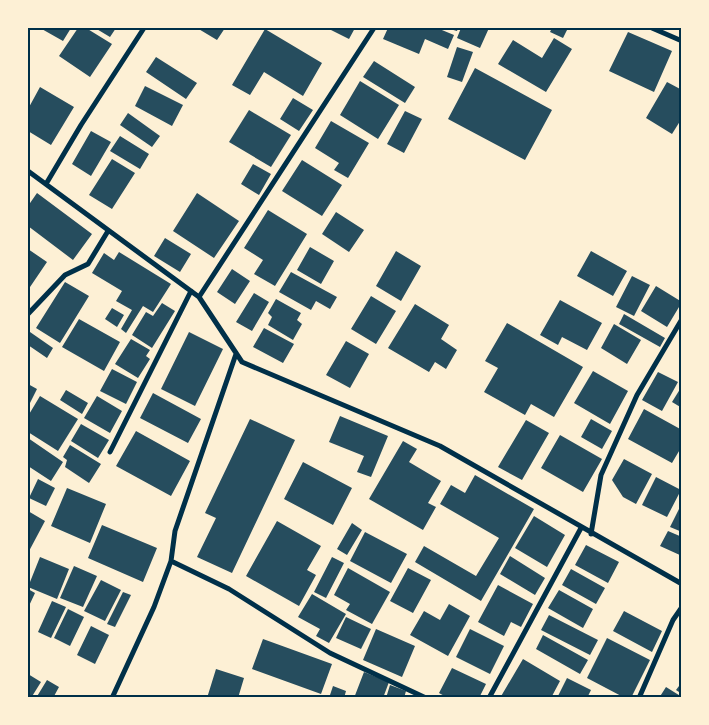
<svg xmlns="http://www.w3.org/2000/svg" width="709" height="725" font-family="Barlow,sans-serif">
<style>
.building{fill:#264d5e}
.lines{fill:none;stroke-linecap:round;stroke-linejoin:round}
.minor{stroke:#003049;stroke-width:5}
.neatline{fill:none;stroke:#003049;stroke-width:2}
</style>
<rect width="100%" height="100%" fill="#fdf0d5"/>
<path class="building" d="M40,28H71L63,41Z
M78,28H86L112,44L90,77L59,56Z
M95,28H116L110,37Z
M197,28H225L217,40Z
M327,28H355L349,39Z
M388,28H437L454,35L448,49L425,39L419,54L383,39Z
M446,28H458L457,31Z
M461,28H489L480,48L457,38Z
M552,28H568L563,38L550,32Z
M265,29L322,63L303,96L264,72L250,95L232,85Z
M628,32L672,51L654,92L609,71Z
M554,38L572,49L546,92L498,64L513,40L542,58Z
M457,47L473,52L462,82L447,77Z
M156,57L197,83L186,99L146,72Z
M374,61L415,87L405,103L363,77Z
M475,68L552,110L525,160L448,119Z
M360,81L399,105L378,139L340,115Z
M667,82L682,90V118L672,134L646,118Z
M145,86L183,105L172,126L135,106Z
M40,87L74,107L51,145L28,131V109Z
M293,98L313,110L299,131L280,119Z
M249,110L291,135L271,167L229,142Z
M405,111L422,119L404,153L387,144Z
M128,113L160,136L152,147L120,125Z
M331,121L369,143L348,178L334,170L339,163L315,148Z
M91,131L111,142L91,176L72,164Z
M120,136L149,154L140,169L110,151Z
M112,159L135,173L112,209L89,195Z
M302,160L342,185L322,216L282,191Z
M253,164L271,174L259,195L241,184Z
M37,193L92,234L73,260L28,226V206Z
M197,193L239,221L214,258L173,231Z
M268,210L307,234L275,286L254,274L263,260L244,248Z
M336,212L364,230L349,252L322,234Z
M165,238L191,254L180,272L154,256Z
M310,247L334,261L321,284L297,270Z
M28,249L47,262L28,290Z
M396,251L421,266L401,301L376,286Z
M591,251L627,271L613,296L577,276Z
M119,252L171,284L153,312L143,306L126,333L121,329L132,310L116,301L122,291L92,273L104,253L114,260Z
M232,269L250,281L235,304L217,292Z
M291,272L337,297L330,309L316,301L311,310L279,292Z
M632,276L650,285L634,316L616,307Z
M65,282L89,296L60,343L36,328Z
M656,286L682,302L667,327L641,311Z
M254,293L269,302L252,331L236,322Z
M371,296L396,311L376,344L351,329Z
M276,299L301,313L297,320L302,324L293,340L268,325L272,317L268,313Z
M560,300L602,323L587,350L562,337L558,345L540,335Z
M162,303L175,311L152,348L132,335L146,312L153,316Z
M415,304L449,325L441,339L457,350L446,369L435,362L429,372L388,348Z
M112,308L124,315L117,327L105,319Z
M624,314L665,338L660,347L619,324Z
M79,319L120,342L104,371L62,347Z
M507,323L583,367L554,417L531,404L525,415L484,392L498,368L485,361Z
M614,324L641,340L627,364L601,348Z
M264,328L294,344L283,363L253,347Z
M30,332L53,348L47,358L28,345V336Z
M189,332L223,349L195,406L161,389Z
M131,339L150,350L146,356L150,359L138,378L115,364Z
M346,341L369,354L350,388L326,375Z
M112,369L137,382L126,404L100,391Z
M593,371L628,391L610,424L574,403Z
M658,372L678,382L662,411L642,400Z
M28,384L37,389L28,407Z
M682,386V408L672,402Z
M66,390L88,403L82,414L60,400Z
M153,393L201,419L188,443L140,418Z
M40,396L78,419L58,451L28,432V416Z
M97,396L122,411L110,433L84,418Z
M644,409L682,430V446L672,463L628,439Z
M340,416L388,436L371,477L357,472L364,456L329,442Z
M250,419L295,440L232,573L197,557L216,518L205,513Z
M591,419L612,431L602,449L581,437Z
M526,420L549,433L522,480L498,467Z
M81,424L109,440L98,458L71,441Z
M136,431L190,461L171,496L116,466Z
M560,435L602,459L583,492L541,468Z
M28,438L63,462L51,481L28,466Z
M403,441L417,449L409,462L441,481L428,503L436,507L423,530L369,499Z
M70,445L101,464L89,483L65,467L67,460L63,457Z
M624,459L652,474L636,504L623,497L612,480Z
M303,462L352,488L333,525L284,499Z
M475,475L534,509L481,601L415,562L424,546L476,576L499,538L440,504L451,485L465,493Z
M656,477L681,490L667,517L642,505Z
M38,479L55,488L46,506L29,498Z
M67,488L106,504L90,543L51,526Z
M679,509L682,510V532L670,527Z
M28,511L45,521L28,553Z
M534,516L565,535L547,567L515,548Z
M277,521L321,546L307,570L316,575L299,606L246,576Z
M352,523L362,530L347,555L337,549Z
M102,525L157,548L143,582L88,558Z
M668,531L682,537V556L660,546Z
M365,532L407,554L391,583L350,561Z
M586,545L619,562L608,583L575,565Z
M510,556L545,578L535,595L500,574Z
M40,557L69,569L57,599L28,587Z
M332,557L344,563L326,598L314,592Z
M74,566L97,576L83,607L60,598Z
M348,568L390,592L372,624L346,610L350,604L334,595Z
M408,568L431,580L413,613L390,601Z
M571,569L605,588L596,604L562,585Z
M101,580L121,590L105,621L84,611Z
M498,585L533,604L521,627L511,622L504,636L478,622Z
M28,589L35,593L28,608Z
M559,590L593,609L583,628L548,608Z
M123,592L131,595L115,627L107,624Z
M312,594L346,614L329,643L316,636L320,629L298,617Z
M52,601L66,607L51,638L38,632Z
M449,604L470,616L448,656L410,635L424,611L440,620Z
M68,609L84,617L70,646L54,638Z
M624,611L662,631L652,652L613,631Z
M549,615L598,640L590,655L541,630Z
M346,617L371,629L361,649L336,638Z
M91,626L109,635L95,664L77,655Z
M376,629L415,646L402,677L363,660Z
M470,629L504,646L490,674L456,657Z
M543,635L588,660L580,674L536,649Z
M607,638L650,660L631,698H625L587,678Z
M263,639L332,664L321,694L252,669Z
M523,659L560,681L551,698H500Z
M452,668L486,684L479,698H448L439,693Z
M216,669L244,678L238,698H207Z
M364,672L389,682L383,698H354Z
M28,674L41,682L31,698H28Z
M567,678L591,690L587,698H557Z
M47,680L59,687L53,698H36Z
M682,682V694L676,690Z
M390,685L406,691L404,698H386Z
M333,686L346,691L344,698H329Z
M666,687L682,697V698H659Z"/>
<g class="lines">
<path class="minor" d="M652,28L682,41
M28,171L199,297L242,362L440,446L682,584
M46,184L81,125L144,28
M199,297L374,28
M28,314L65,275L88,264L108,231
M110,452L191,291
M591,534L601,475L637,395L682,319
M171,561L229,589L330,653L426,698
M112,698L154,607L171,561L175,531L236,354
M489,698L581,528
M639,698L673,620L682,607"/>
</g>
<rect width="709" height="725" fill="none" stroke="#fdf0d5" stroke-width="58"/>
<rect x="29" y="29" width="651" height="667" class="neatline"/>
</svg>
